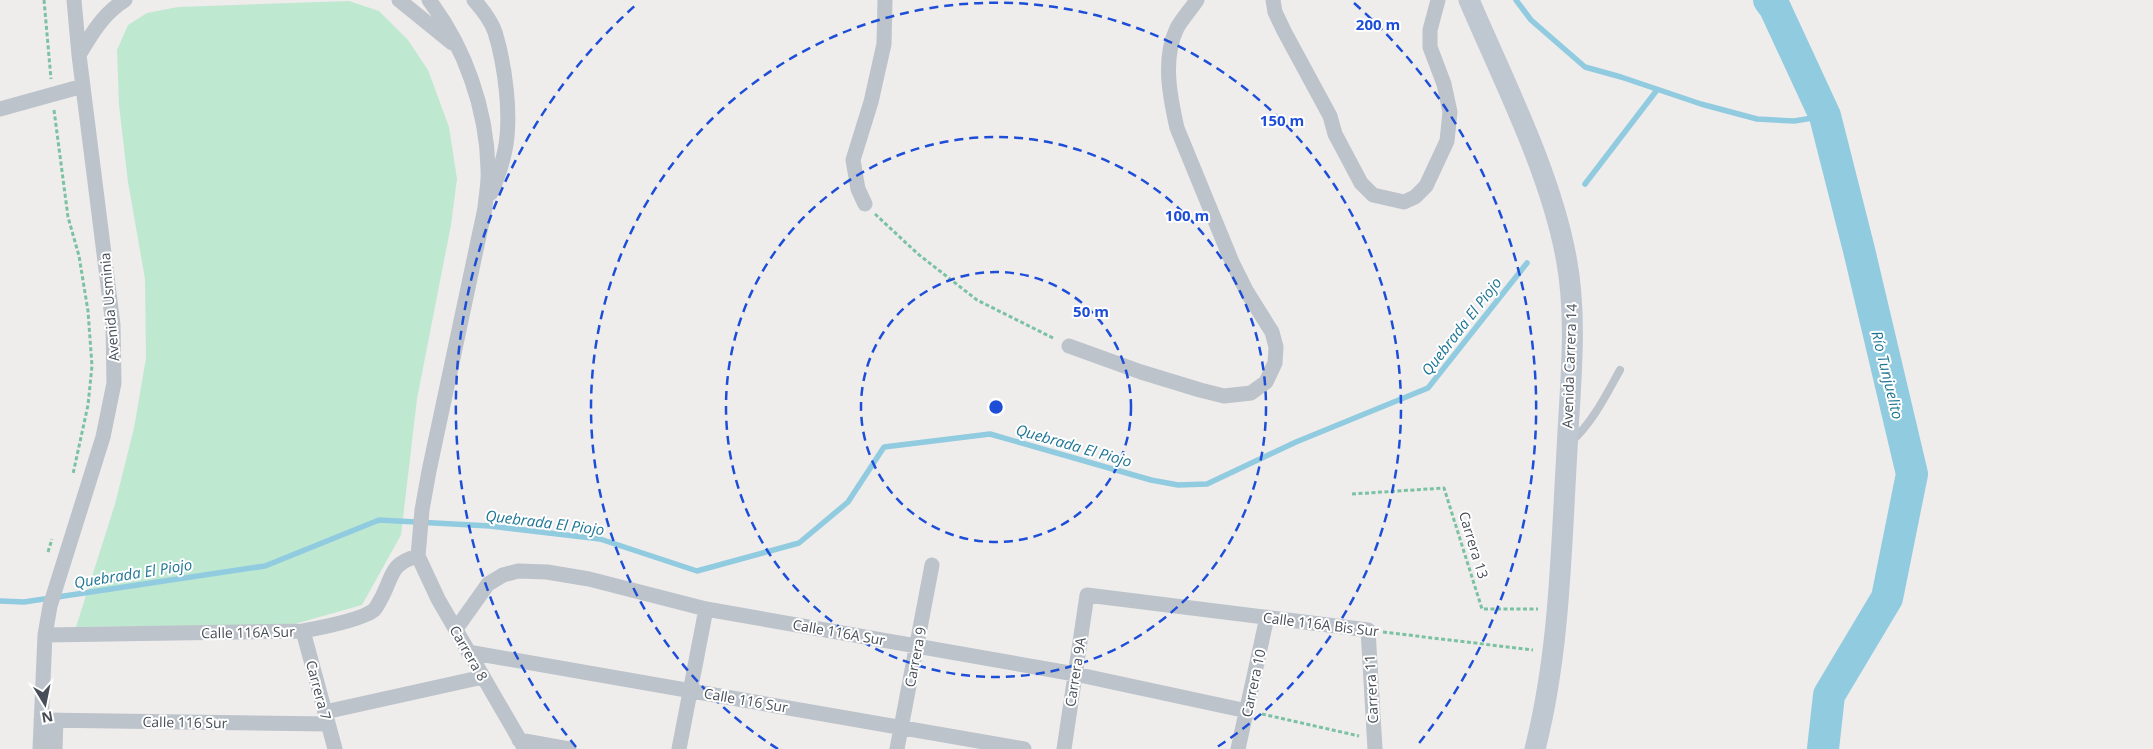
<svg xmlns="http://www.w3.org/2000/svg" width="2153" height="749" font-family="'Open Sans',sans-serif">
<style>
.green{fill:#bfe8d1}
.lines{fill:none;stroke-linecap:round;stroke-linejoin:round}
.stream{stroke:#91cbe0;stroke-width:5.5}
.river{stroke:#91cbe0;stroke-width:32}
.path{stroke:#7bc2a3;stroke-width:3;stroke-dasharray:4 2.5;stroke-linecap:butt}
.lane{stroke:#bcc3ca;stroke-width:8}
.street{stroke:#bcc3ca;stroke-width:15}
.secondary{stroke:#bfc7d1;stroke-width:21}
.ring{fill:none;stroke:#1d4ed8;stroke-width:2.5;stroke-dasharray:9 6}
.labels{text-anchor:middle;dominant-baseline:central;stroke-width:4;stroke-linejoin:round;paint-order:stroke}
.street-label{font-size:14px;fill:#474e57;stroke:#fff}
.water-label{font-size:15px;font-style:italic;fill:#1c7594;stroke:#fff}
.centre{fill:#1d4ed8;stroke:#fff;stroke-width:2.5}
.ring-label{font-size:15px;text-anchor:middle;font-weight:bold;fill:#1d4ed8;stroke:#fff;stroke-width:4;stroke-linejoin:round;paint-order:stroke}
</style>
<rect width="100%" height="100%" fill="#efecec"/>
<path class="green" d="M349,1L379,11L408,40L428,70L449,127L457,179L451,225L417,399L401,535L362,605L291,625L76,627L115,504L134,428L146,358L145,279L128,182L119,105L117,50L128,25L147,13L178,7Z"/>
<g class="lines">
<path class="stream" d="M1516,0L1531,20L1585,67L1621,77L1701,104L1757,119L1794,121L1825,116
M1585,184L1657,90
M0,601L24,602L265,566L379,520L490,526L600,539L697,571L799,543L848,502L884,447L990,434L1151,480L1178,485L1207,484L1296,442L1428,388L1527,263"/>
<path class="river" d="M1769,0L1775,8L1825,116L1859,250L1912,474L1887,598L1829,695L1823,749"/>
<path class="path" d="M44,0L51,79
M54,110L68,217L79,256L88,311L92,366L88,405L73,474
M875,214L918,254L977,300L1055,339
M1352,494L1444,488L1482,609H1538
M48,552L52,539
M1383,632L1533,650
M1262,714L1359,736"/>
<path class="lane" d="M1571,442C1593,422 1606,395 1620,370"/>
<path class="street" d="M399,0L452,43
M429,0C465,47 487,110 488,169C489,182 486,195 485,208L429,471L422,510L418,556L438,599L525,749
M474,0C482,9 491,21 495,32C505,65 512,116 505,150C502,165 497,179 491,193
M1273,0L1275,12L1284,31L1330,116L1335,134L1361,183L1373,195L1404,202L1415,197L1426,186L1447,141L1450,112L1444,84L1430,47V30L1438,0
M79,55C92,33 103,14 125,0
M0,109L83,86
M865,204L858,189L853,160L871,102L884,44L885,0
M1069,346L1141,372L1200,390L1224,396L1251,393L1266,382L1275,363L1276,347L1272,332L1247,292L1232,262L1177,128C1170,97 1162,59 1177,28C1182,19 1191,9 1197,0
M456,629L488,584L503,575L518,571L547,572L589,579L706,609L1075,674L1247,711
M303,631L335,749
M45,635L303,631C319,628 362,620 374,610C377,607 379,602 382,597C393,575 391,563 418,556
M468,652L1024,749
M325,712L483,677
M41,720L328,724
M519,740L569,749
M40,749L45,635L50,606L103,437L114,383L113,325L79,55L74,0
M55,749L56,720
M679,749L706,609
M897,749L932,565
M1064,749L1087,595L1368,630L1375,749
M1238,749L1267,617"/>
<path class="secondary" d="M1469,0C1503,80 1550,171 1566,257C1578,319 1570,386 1567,450C1561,550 1560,651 1535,749"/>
</g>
<g class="ring">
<circle cx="996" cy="407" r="135"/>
<circle cx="996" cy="407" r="270"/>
<path d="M778 749A405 405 0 1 1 1214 749"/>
<path d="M576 747A540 540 0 0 1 638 3M1354 3A540 540 0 0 1 1416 747"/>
</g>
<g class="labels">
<g class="street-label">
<text transform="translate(109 307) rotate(-95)">Avenida Usminia</text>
<text transform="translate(1569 366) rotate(-88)">Avenida Carrera 14</text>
<text transform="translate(1474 545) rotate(73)">Carrera 13</text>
<text transform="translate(1321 624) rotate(7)">Calle 116A Bis Sur</text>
<text transform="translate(248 632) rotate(-1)">Calle 116A Sur</text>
<text transform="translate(839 632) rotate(10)">Calle 116A Sur</text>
<text transform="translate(469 653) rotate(60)">Carrera 8</text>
<text transform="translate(915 657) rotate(-79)">Carrera 9</text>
<text transform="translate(1075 672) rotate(-81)">Carrera 9A</text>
<text transform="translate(1253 683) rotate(-78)">Carrera 10</text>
<text transform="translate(1371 689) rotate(-93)">Carrera 11</text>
<text transform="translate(319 690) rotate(75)">Carrera 7</text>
<text transform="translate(746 700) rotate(10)">Calle 116 Sur</text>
<text transform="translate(185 722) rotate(1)">Calle 116 Sur</text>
</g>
<g class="water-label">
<text transform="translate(1461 326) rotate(-52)">Quebrada El Piojo</text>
<text transform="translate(1888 375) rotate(76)">Río Tunjuelito</text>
<text transform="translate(1074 445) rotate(16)">Quebrada El Piojo</text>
<text transform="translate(545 522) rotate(7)">Quebrada El Piojo</text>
<text transform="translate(133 573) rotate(-9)">Quebrada El Piojo</text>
</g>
</g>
<circle cx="996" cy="407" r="8" class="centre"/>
<g class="ring-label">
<text x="1378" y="30">200 m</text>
<text x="1282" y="126">150 m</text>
<text x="1187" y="221">100 m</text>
<text x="1091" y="317">50 m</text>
</g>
<g transform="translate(45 704) rotate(170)" stroke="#ffffff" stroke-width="4" paint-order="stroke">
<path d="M0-4L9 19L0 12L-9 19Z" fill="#474e57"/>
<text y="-8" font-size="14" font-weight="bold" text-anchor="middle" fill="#474e57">N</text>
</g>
</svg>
